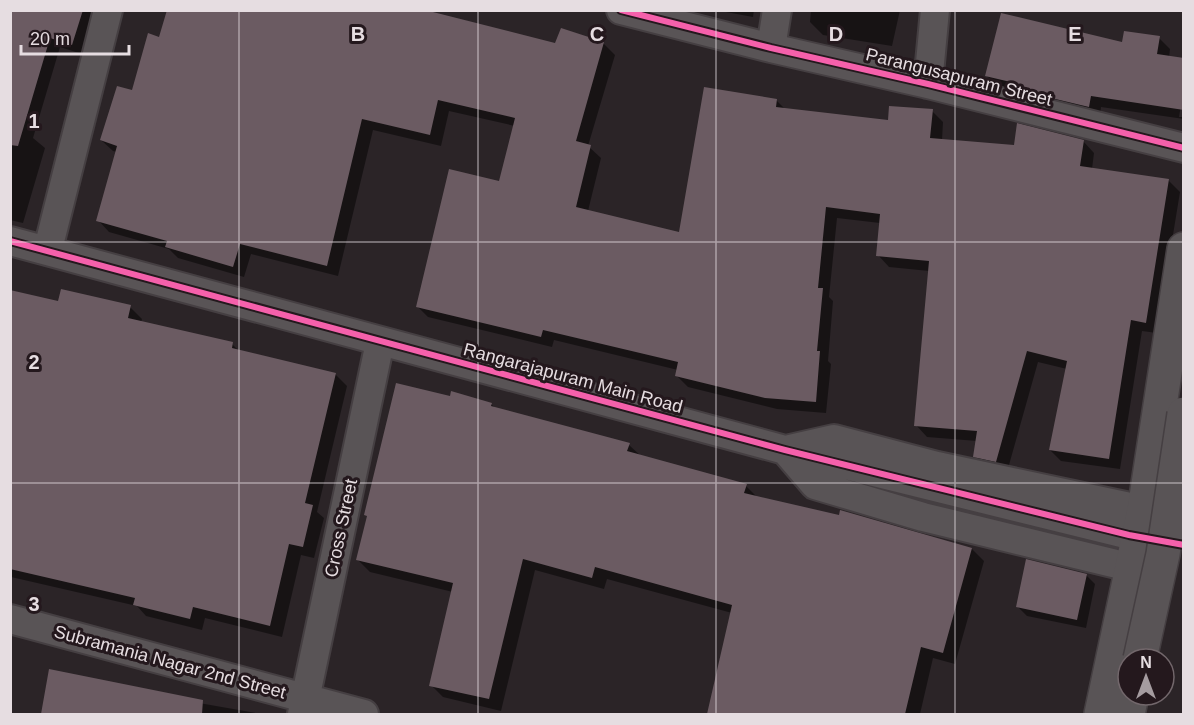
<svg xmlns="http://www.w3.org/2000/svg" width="1194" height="725" font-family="Arial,sans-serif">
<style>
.shadow{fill:#0007}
.building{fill:#6b5b62}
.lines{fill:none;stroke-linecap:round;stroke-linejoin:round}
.minor-casing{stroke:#453f42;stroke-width:32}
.tertiary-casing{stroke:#453f42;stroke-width:36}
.minor{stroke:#595456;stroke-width:28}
.tertiary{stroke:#595456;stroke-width:33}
.tertiary-bridge-casing{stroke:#453f42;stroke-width:36;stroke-linecap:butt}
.tertiary-bridge{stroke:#595456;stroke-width:33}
.cycleway-casing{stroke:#24181d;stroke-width:10}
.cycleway{stroke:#f560ab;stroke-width:6}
.grid{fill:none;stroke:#e6dde1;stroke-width:1.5;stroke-opacity:0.55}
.labels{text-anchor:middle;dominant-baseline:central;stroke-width:6;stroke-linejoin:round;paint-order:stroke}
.street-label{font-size:18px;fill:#e6dde1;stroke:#24181d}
.grid-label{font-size:20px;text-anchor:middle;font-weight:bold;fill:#e6dde1;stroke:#24181d;stroke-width:6;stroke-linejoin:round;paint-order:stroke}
</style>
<rect width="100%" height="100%" fill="#2b2427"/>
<path class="shadow" d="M10,10H90L94,14L82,54L60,47L33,138L45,148L23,223L10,220Z
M715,10H754L753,17Z
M811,10H900L892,46L823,35L810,22Z
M562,30L604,44L615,55L588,146L601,158L588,211L681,234L776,100L785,109L889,122L932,111L943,122L942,140L1015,147L1083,141L1094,153L1092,169L1168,180L1180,192L1157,333L1142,331L1120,469L1061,461L1050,450L1067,369L1038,362L1007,472L986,468L975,456L977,441L927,437L916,425L929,271L889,267L878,255L880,223L837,218L829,297L833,301L828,361L831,364L826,413L777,409L688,387L676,375L678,370L554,340L552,347L428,317L417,306L501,183L515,126L449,111L441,146L373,130L338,276L251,254L244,277L178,258L169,249L109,232L98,220L117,152L113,151L101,140L133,92L160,38L556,45Z
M1159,38L1170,49L1169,58L1184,87L1179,117H1182L1184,106V119L1101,107L1100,117L1035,101L1028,94L998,87L987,76L1124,44Z
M10,292L59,303L130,307L142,319L141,322L232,344L239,351L335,374L347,386L317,512L324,518L314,558L301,555L282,637L205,618L202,630L146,616L137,606L11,577V581Z
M451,398L491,404L495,408L629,445L641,456L746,486L757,497L972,549L984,561L955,664L933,658L920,714H708L732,613L607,579L604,589L535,570L501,711L443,697L431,685L453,592L370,572L358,560Z
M1086,575L1095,584L1086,628L1027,616L1018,607Z
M51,671L182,700L261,714H42Z"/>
<path class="building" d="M10,10H83L72,45L50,38L18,146L10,145Z
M167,10H425L555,43L561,28L604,42L576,141L591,145L576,207L679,232L704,87L777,99L776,107L888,120L889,106L933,109L930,138L1014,145L1017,123L1084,140L1080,166L1169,179L1146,323L1131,320L1109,459L1049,450L1067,361L1027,351L996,462L973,457L977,431L914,426L929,261L876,256L880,214L826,207L818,288H823L817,351H820L816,402L765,398L675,376L678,362L543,330L541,337L416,307L449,169L499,181L515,118L438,100L430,135L362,119L327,266L240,244L233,267L165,247L167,241L96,221L117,146L100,140L117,86L132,90L148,33L159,37Z
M1001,13L1122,42L1124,31L1160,36L1157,54L1184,58V110L1091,96L1089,107L1022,91L1023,85L985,76Z
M61,289L131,305L128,318L233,342L232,348L336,373L305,503L313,505L303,547L289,544L270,626L193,607L190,619L133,605L135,598L10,569V290L58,301Z
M396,383L450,396L451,391L492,403L491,406L630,443L627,451L747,484L744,493L839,515L840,510L972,548L943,653L921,647L905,714H707L732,605L595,567L592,578L523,559L489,699L429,686L453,583L356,560L367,516L364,515Z
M1026,559L1087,574L1077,620L1016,607Z
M49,669L203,700L202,714H41Z"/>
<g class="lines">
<g class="minor-casing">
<path id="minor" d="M621,10L771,48L928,84L1184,148
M771,48L777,10
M928,84L935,10
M10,241L785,450L1129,535
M48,249L108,10
M790,449L834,439L937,466L1144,510
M785,450L815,485L923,517L1133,568
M10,619L364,714
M302,714L380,342"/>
</g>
<g class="tertiary-casing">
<path id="tertiary" d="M1101,714L1144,510L1184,249
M1128,714L1132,695"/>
</g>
<use href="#minor" class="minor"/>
<use href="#tertiary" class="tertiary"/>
<g class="tertiary-bridge-casing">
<path id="tertiary-bridge" d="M1140,659L1163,554L1184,414"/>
</g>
<use href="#tertiary-bridge" class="tertiary-bridge"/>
<g class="cycleway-casing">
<path id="cycleway" d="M621,10L771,48L928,84L1184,148
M10,241L785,450L1129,535L1184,545"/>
</g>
<use href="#cycleway" class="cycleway"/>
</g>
<path class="grid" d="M239,10V714M478,10V714M716,10V714M955,10V714M10,242H1184M10,483H1184"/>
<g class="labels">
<g class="street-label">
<text transform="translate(959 77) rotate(14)">Parangusapuram Street</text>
<text transform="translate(573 378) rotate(15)">Rangarajapuram Main Road</text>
<text transform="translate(341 528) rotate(-78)">Cross Street</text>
<text transform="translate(170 662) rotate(15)">Subramania Nagar 2nd Street</text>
</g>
</g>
<g class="grid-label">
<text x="358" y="41">B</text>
<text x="597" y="41">C</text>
<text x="836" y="41">D</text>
<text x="1075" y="41">E</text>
<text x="34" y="128">1</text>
<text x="34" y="369">2</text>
<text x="34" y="611">3</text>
</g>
<rect width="1194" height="725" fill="none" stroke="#e6dde1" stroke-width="24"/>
<g transform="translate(1146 677)"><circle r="28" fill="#24181d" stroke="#72676b" stroke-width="1.5"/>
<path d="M0-4.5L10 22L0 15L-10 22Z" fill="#a59ca0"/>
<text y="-9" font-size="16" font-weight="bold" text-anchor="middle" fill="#e6dde1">N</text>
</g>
<path d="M21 45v9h108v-9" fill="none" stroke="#e6dde1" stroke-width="3"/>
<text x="30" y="45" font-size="18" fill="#e6dde1" stroke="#24181d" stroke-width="4.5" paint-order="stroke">20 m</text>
</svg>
